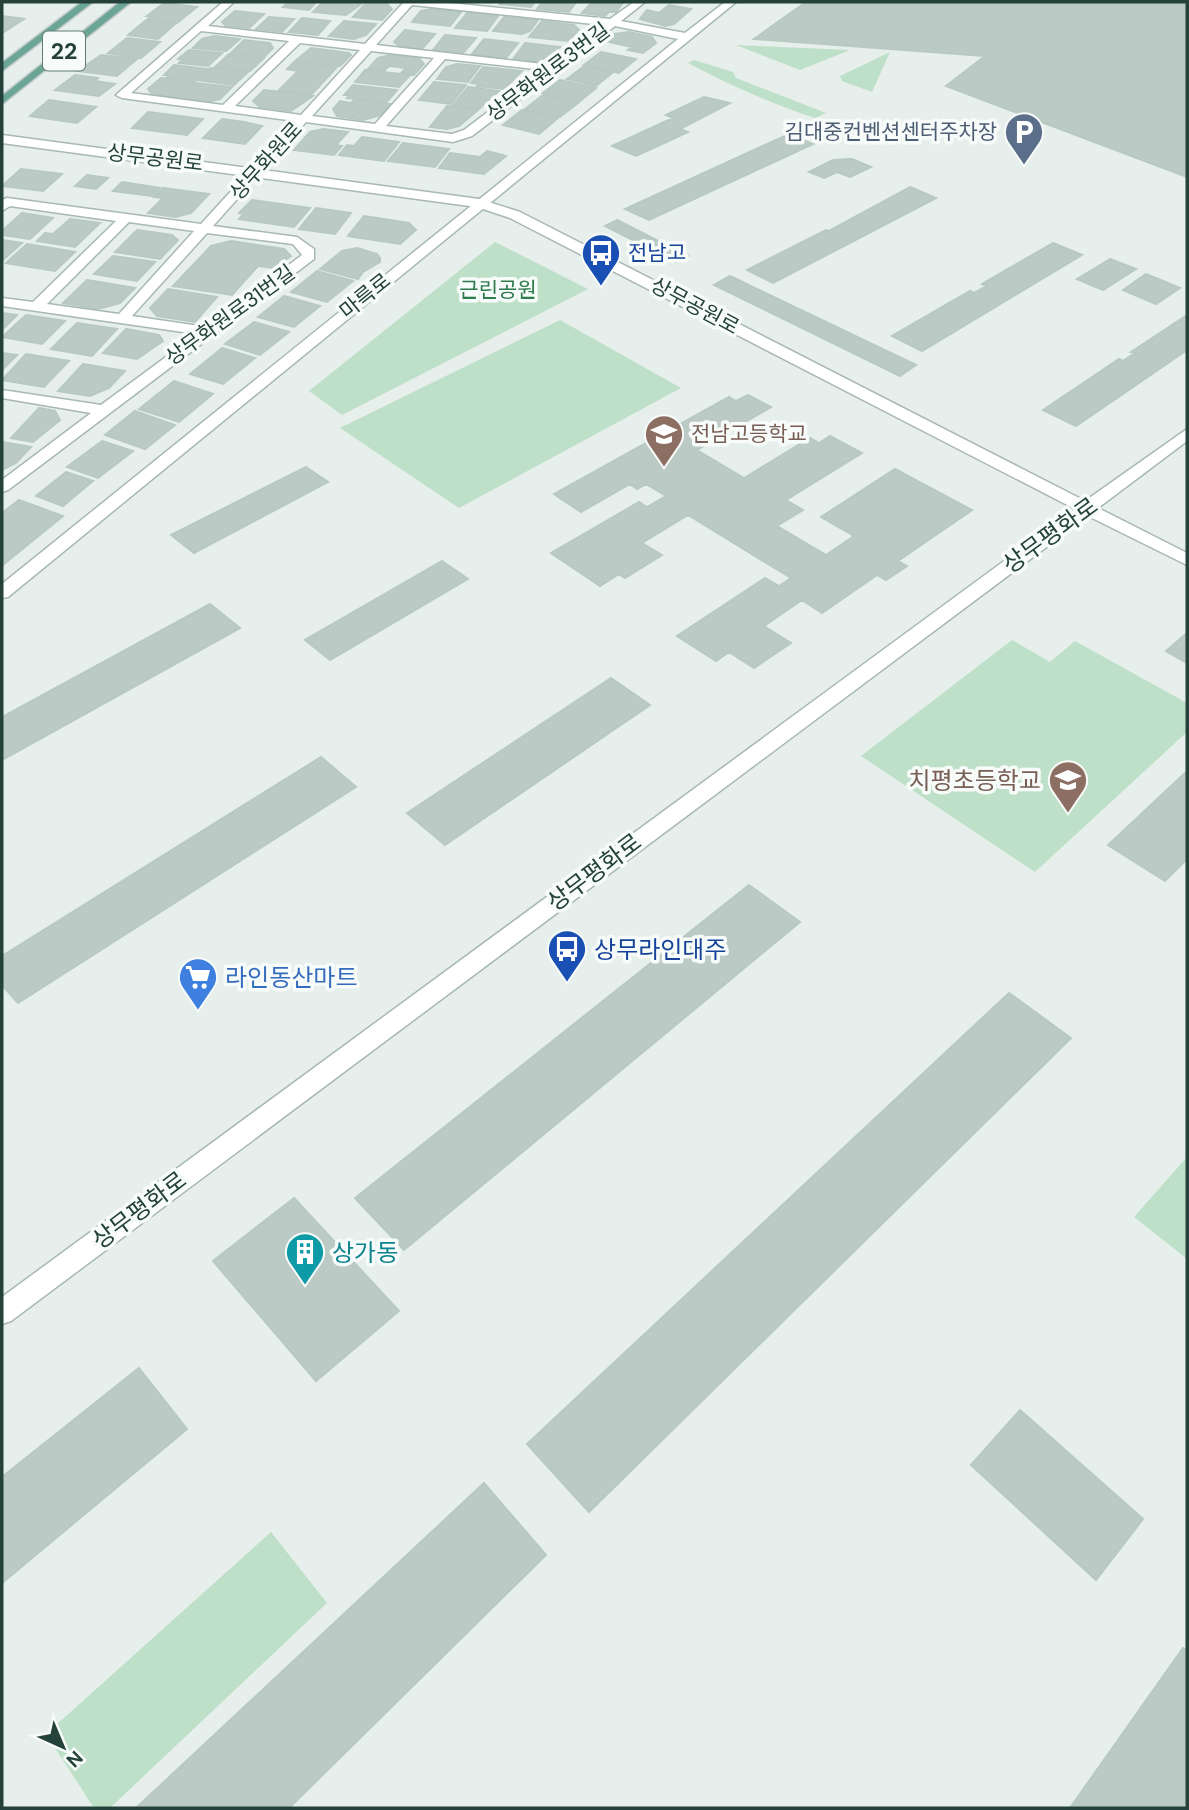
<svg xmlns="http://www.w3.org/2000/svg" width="1189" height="1810" font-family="'DM Sans','Noto Sans KR',sans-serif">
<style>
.green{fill:#bfe0c8}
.building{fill:#bbcac4;stroke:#b8c9c2;stroke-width:2}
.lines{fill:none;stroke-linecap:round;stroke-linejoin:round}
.minor-casing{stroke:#a8b8b2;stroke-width:3}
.tertiary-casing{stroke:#a8b8b2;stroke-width:3}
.primary-casing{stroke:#c2cac8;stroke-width:3}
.minor{fill:#fff;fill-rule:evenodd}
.tertiary{fill:#fff;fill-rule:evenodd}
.primary{fill:#6aa596;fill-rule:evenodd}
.labels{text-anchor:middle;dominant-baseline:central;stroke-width:7;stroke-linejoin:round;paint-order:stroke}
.far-street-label{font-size:21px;fill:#24423a;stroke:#f7fbf9}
.far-service-label{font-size:21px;fill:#4e5e75;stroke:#f7fbf9;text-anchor:end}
.far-transit-label{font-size:21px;fill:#164399;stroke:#f7fbf9;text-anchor:start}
.far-park-label{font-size:21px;fill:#2d7a4b;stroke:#f7fbf9}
.far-education-label{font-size:21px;fill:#785e54;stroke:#f7fbf9;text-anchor:start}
.shield{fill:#f7fbf9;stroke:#637a73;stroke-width:2}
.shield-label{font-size:23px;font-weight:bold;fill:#24423a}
.street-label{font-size:24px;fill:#24423a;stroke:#f7fbf9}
.education-label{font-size:24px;fill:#785e54;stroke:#f7fbf9;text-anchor:end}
.transit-label{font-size:24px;fill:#164399;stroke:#f7fbf9;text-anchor:start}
.shop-label{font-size:24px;fill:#366cbe;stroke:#f7fbf9;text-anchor:start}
.culture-label{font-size:24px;fill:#0d838f;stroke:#f7fbf9;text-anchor:start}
</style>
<rect width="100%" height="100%" fill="#e6efeb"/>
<path class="green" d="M736,45L850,50L800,70Z
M890,52L872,92L842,81L840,76Z
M694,60L733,72L736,78L826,113L815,118C770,103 729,85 688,63Z
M495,242L588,289L342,415L309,391Z
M560,320L681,388L459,508L340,428Z
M1012,640L1050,662L1075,641L1187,703V732L1035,872L861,756Z
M1187,1157V1259L1134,1217Z
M271,1532L327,1603L110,1808H94L46,1734Z"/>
<path class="building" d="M288,2H316L309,10L283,7Z
M323,2H364L346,15L313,12Z
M367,2L387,4L392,9L382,20L353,17Z
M502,2H535L531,7L500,4Z
M542,2H576L569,12L537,9Z
M592,2H606L622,4L616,12H609L605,16L582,13Z
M806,2L1020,4L1023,2H1187V177L946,86L985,56L754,39Z
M164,3L197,7L177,23L147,20L151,16H147Z
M669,5L691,9L674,24L665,26L640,19L647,10L659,13Z
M431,9L461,12L450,26L412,22L421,11Z
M235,11L264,14L249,28L226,26L222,22Z
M467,13L498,16L487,31L455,28Z
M2,16L24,19L4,32Z
M269,17L294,19L282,32L256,29Z
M504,17L538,20L530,31L522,34L493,31Z
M302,18L330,21L318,35L289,32Z
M145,21L175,24L158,39L128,35Z
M344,21L376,24L366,35L354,39L329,36Z
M542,21L574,25L579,30L568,41L529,37Z
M405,30L435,34L422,49L399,46L394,42Z
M629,32L652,37L656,43L643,53L628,50L632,47L605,41L614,34Z
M445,35L476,38L463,53L433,50Z
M214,36L240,39L226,51L193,48L202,39Z
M127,38L160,42L141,58L108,53Z
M484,39L518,43L506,58L472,54Z
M244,40L270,43L273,48L264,57L231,53Z
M525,43L560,47L550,58L539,62L513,59Z
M311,48L349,53L351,55L340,66L295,61Z
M189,50L222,53L208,66L179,63L182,60L178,59Z
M601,52L636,59L619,73L584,65Z
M229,54L264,58L250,71L215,67Z
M101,55L137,59L117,76L78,71Z
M390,55L419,58L424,64L414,75L401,73L406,68L389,66L384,71L368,69L378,58Z
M294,62L337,67L312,94L279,90L298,71L287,69Z
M457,64L480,66L468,82L437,79L446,67Z
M174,65L207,69L194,81L166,78L169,75H164Z
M483,67L522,71L504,89L477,86L479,84L471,83Z
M583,67L612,73L596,86L567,79Z
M210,68L248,72L234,85L197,80Z
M365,70L410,75L399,87L355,82Z
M75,75L98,78L95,81L115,84L99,96L55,90Z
M161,78L195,82L179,98L152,94L148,89Z
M560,80L596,88L579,102L543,93Z
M434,82L466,85L451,104L419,100Z
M196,83L232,87L220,99L206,102L179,99Z
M353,85L397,90L386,103L347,98L350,95H344Z
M468,87L499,91L479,109L453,105Z
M264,90L313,96L291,111L260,107L253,101Z
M543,95L578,103L560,117L525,109Z
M704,97L730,103L680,129L688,132L636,156L612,146L673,118L666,115Z
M49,100L96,107L77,123L30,116Z
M354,100L390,104L381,115L363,120L337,116L333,109L340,101L351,103Z
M447,106L479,109L459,126L447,129L430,127Z
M522,110L558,118L539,134L503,125Z
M148,112L203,119L187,135L132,128Z
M222,119L244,122L262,126L245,144L203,138Z
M323,129L348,132L336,145L342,146L334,155L294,150L310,132Z
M789,134L813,144L649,220L625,209Z
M362,137L399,142L384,161L339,155L347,145L354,146Z
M403,143L449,149L435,167L388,161Z
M487,151L506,156L484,174L439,168L450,153L480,157Z
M852,159L871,167L850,177L837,172L824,178L809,172L833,160Z
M21,169L62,174L43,191L2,186Z
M87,175L108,178L96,189L75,186Z
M122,182L160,188L152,196L113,191Z
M910,187L936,198L773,283L747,270L826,230L829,231Z
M163,188L209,194L191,213L175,217L148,213L163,198L154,197Z
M252,200L310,208L294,227L239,219L243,214L239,213Z
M316,208L351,213L335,234L299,229Z
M22,213L53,218L30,239L2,235V231Z
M364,216L409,223L416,230L400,244L348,236Z
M70,219L100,223L75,247L37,241L45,233L53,234Z
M617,220L688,256L676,262L605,226Z
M137,230L172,235L178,240L160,259L115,252Z
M2,240L22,243L3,260Z
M231,241L284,249L291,256L273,268L258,266L232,295L173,286L211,246Z
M1053,243L1082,255L922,351L892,336L970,291L974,293L986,286L982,284Z
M27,244L75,252L55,271L6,263Z
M357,248L377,254L380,258V262L363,272L358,279L320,269L342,251Z
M113,256L155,262L137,281L94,274Z
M1110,259L1136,269L1103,290L1077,279Z
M317,271L353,281L327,302L291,292Z
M1146,274L1180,288L1156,304L1123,290Z
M730,276L916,365L900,376L714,285Z
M87,280L135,288L120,303L98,309L63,303Z
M168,289L217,297L195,322L157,316L150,308Z
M284,296L320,306L294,327L258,317Z
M2,313L17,315L2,330Z
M26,315L65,321L42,344L2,337Z
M1187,315V350L1076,426L1043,410L1119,359L1123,361L1135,353L1131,352Z
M254,322L289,332L260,355L225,344Z
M77,323L117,329L92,356L51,349Z
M126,329L159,335L163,341L137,359L103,353Z
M222,348L255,358L223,384L190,374Z
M2,353L17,355L2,370Z
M26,354L69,361L44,387L2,380Z
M83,364L125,371L109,388L90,396L58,391Z
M174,381L213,394L179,422L139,409Z
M748,395L771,407L697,450L744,478L810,438L819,443L830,436L862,453L786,500L803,510L777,526L826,555L854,536L821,517L895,469L972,510L898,561L907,566L886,580L877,575L822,613L802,600L764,626L791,643L754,668L729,652L716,661L677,636L765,578L779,586L791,578L688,515L642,543L662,555L625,578L619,574L600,586L551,553L639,502L647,507L666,496L646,484L637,489L630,484L581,512L554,494L729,397L736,401Z
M39,408L55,411L60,420L33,442L11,438Z
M135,411L175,425L145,449L105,435Z
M102,441L133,451L98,478L67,467Z
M2,442L31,447L16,463L2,470Z
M306,467L328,482L194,553L171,535Z
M66,472L93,481L63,506L36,496Z
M19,500L63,516L4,564L2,513Z
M442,561L468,579L330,660L305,640Z
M210,604L240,628L2,760V717Z
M1187,633V663L1166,651Z
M611,678L650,705L445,845L407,813Z
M321,757L356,787L18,1003L2,985V956Z
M1187,771V859L1165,881L1108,845Z
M749,885L800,922L404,1250L355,1198Z
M1009,993L1071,1038L589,1512L527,1444Z
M294,1198L399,1311L316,1381L213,1261Z
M139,1368L187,1429L2,1583V1477Z
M1020,1410L1143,1519L1096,1580L971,1465Z
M484,1483L546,1555L289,1808H136Z
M1183,1648L1187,1652V1808H1070Z"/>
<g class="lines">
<g class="minor-casing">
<path id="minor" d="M223,2H234L208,26L365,44L404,2H439L610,19L634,2H645L621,21L685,33L725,2H736L8,597L2,598V584L678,39L615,26L472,136L453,142L306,122L213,226L297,237L314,249V259L8,490L2,492V480L91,413L2,398V390L101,405L197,334L2,306V298L33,302L116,221L10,206L2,211V200L7,198L201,224L295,121L122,98L116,95ZM412,5L603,25L551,65L376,45ZM201,31L289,41L223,105L131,93ZM300,43L360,50L301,115L235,106ZM371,51L434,58L375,124L312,116ZM445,59L543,70L464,130L452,134L386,126ZM129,222L194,231L119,314L47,304ZM207,233L293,244L302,255L206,327L132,316Z"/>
</g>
<g class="tertiary-casing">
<path id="tertiary" d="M2,135L479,199L520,212L1085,501L1187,429V441L1098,508L1187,553V565L1088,516L11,1321L2,1324V1297L1075,509L510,218L477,207L2,143Z"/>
</g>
<g class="primary-casing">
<path id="primary" d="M82,2H93L2,71V63Z
M120,2H131L2,104V96Z"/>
</g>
<use href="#minor" class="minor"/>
<use href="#tertiary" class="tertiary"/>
<use href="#primary" class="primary"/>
</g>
<defs>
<g id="parking-pin" transform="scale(2.0125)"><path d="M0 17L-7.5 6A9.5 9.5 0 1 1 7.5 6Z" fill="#5c6f8a" stroke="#f7fbf9"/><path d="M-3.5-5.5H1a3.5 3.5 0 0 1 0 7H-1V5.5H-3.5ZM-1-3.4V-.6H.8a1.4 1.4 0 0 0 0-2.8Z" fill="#fff"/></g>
<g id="bus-pin" transform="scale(2.0125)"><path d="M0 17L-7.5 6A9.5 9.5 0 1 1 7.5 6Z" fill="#1a4fb4" stroke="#f7fbf9"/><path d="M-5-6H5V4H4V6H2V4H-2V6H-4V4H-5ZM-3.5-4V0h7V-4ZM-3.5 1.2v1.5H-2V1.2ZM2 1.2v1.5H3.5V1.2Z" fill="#fff"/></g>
<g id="school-pin" transform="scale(2.0125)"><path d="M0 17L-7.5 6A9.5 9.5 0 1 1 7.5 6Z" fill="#8d6e63" stroke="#f7fbf9"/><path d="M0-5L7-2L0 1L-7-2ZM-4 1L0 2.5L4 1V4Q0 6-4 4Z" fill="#fff"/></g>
<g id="supermarket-pin" transform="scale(2.0125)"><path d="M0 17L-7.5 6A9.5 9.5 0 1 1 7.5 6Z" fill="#3f7fe0" stroke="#f7fbf9"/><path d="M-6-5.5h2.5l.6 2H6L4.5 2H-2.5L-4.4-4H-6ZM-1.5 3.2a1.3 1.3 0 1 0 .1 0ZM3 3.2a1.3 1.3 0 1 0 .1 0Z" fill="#fff"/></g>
<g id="building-pin" transform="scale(2.0125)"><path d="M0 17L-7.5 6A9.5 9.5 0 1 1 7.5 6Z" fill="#0f9aa8" stroke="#f7fbf9"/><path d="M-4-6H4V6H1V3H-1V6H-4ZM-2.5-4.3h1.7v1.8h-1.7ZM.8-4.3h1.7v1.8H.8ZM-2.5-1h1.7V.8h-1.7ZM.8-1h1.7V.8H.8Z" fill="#fff"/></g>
</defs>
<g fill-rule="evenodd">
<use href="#parking-pin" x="1024" y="132"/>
<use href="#bus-pin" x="601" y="253"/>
<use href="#school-pin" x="664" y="434"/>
<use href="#school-pin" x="1068" y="780"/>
<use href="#bus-pin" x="567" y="949"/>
<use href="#supermarket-pin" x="198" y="977"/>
<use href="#building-pin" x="305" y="1252"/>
</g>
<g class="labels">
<g class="far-street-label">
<text transform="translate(548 72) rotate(-37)">상무화원로3번길</text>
<text transform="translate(155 158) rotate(7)">상무공원로</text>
<text transform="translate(266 161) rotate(-48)">상무화원로</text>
<text transform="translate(365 296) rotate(-39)">마륵로</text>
<text transform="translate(695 306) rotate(28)">상무공원로</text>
<text transform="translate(230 315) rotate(-36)">상무화원로31번길</text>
</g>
<g class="far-service-label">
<text x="997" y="132">김대중컨벤션센터주차장</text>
</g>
<g class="far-transit-label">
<text x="628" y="253">전남고</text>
</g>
<g class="far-park-label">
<text x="498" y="290">근린공원</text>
</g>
<g class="far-education-label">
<text x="691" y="434">전남고등학교</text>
</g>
<rect class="shield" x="43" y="31.5" width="42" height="39" rx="5"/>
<g class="shield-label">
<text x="64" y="51">22</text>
</g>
<g class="street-label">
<text transform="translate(1050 535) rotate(-36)">상무평화로</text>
<text transform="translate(594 872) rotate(-37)">상무평화로</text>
<text transform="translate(139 1210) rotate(-37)">상무평화로</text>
</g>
<g class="education-label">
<text x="1041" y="780">치평초등학교</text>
</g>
<g class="transit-label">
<text x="594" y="949">상무라인대주</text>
</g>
<g class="shop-label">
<text x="225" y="977">라인동산마트</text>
</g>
<g class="culture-label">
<text x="332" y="1252">상가동</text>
</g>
</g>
<rect width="1189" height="1810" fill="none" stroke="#24423a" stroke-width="7"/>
<g transform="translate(63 1747) rotate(136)" stroke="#f7fbf9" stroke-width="5" paint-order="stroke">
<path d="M0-5L12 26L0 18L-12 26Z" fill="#24423a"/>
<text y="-10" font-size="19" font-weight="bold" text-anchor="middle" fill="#24423a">N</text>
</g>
</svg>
